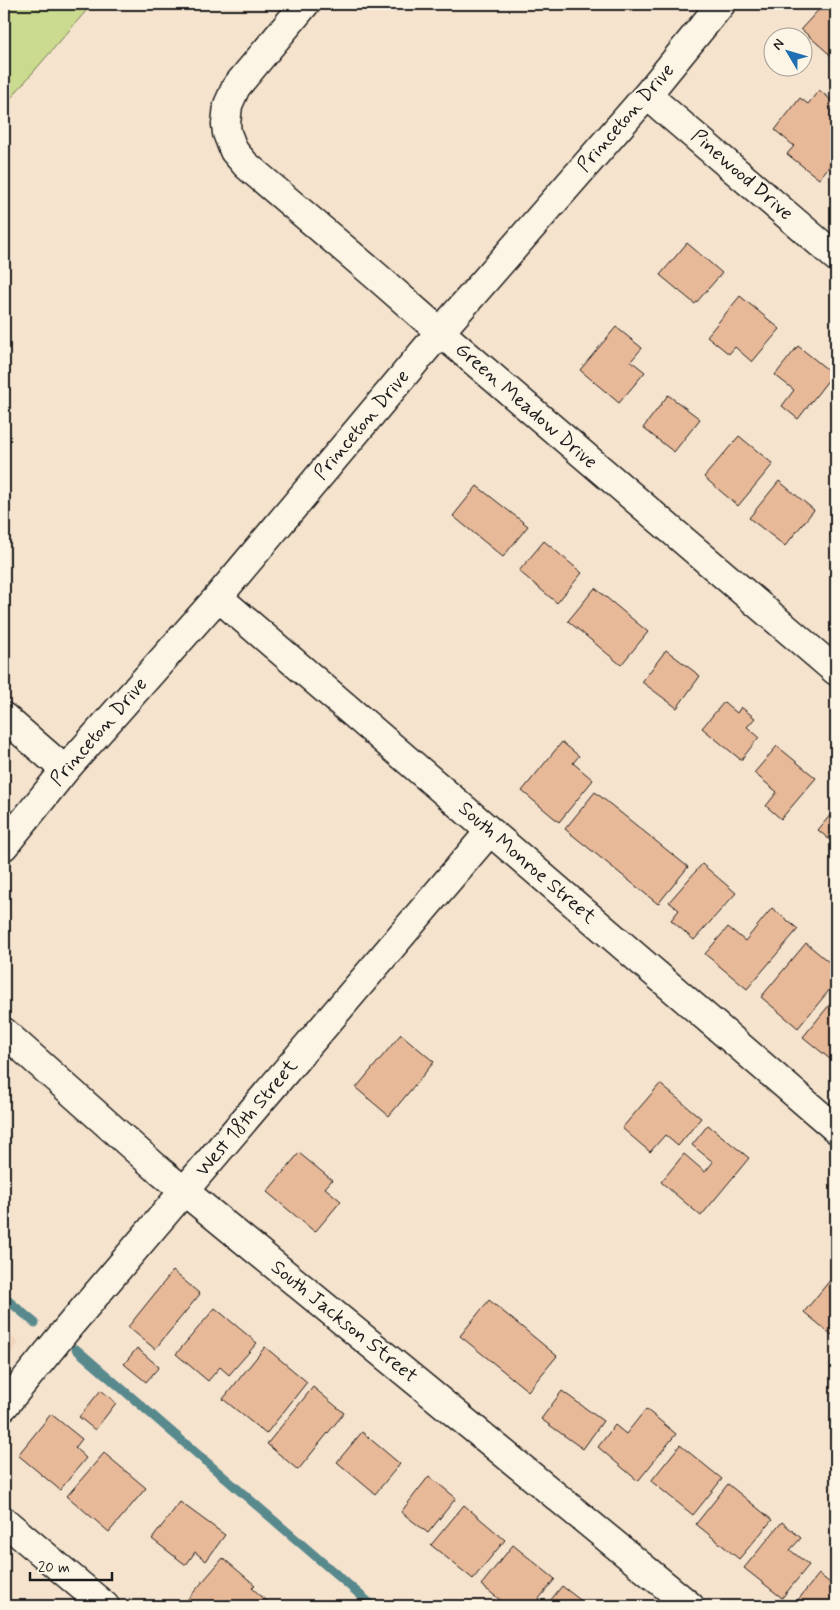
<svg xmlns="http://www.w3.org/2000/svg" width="840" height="1610" font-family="Mynerve,sans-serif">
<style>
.built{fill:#f2d6be}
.green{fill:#cada8e;stroke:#737b55}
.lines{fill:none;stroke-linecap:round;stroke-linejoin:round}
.stream{stroke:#58898d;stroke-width:9}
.building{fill:#e8b998;stroke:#1c1c1c}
.minor-casing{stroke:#1c1c1c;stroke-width:31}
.minor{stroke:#fcf5e5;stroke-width:28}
.labels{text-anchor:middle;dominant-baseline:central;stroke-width:4;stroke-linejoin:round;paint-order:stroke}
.street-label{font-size:20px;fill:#1c1c1c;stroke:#fcf5e5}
</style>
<rect width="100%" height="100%" fill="#f6e3ce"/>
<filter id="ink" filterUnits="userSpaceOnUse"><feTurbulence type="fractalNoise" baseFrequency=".02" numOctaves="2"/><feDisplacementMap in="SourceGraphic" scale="10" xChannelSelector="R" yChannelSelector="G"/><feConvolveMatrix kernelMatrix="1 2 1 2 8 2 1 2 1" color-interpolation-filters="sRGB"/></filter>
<g filter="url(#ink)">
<path class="built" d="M4,1330L19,1343L4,1362Z"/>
<path class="green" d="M4,4H92L4,106Z"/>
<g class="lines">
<path class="stream" d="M4,1297L35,1323
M76,1349L373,1606"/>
</g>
<path class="building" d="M824,4H836V60L801,29Z
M819,90L836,104V131L831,137L836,141V158L819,179L787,154L794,146L775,130L800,98L808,104Z
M687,243L722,273L695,304L660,275Z
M740,296L780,329L752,362L735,347L729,354L707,336Z
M616,327L642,348L631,361L645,372L619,403L580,370Z
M798,346L833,374L798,419L782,406L794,390L775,375Z
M668,395L700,419L674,452L643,428Z
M739,436L773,464L738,506L704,477Z
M779,481L814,510L785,546L749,518Z
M477,486L528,526L503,557L453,516Z
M544,541L582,573L557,603L519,571Z
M595,588L648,632L621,665L568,621Z
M666,650L700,676L677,708L642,682Z
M724,702L737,713L741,707L755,718L747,727L759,737L741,760L702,728Z
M562,742L579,756L573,763L593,780L559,822L522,791Z
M777,746L816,778L781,819L766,806L777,792L754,773Z
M595,792L688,867L658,904L565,829Z
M836,808V845L818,830Z
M702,864L736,893L694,940L671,920L679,910L669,902Z
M772,908L798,929L747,989L705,954L728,927L745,941Z
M806,943L836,968V982L798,1028L761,997Z
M836,997V1064L803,1037Z
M401,1034L434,1062L389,1116L356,1088Z
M660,1084L701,1118L678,1146L665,1135L650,1152L622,1128Z
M708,1125L749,1158L701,1216L661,1182L684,1154L705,1172L713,1162L692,1145Z
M299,1153L332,1180L325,1188L341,1201L315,1232L267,1192Z
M173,1271L200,1294L155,1349L128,1327Z
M836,1273V1330L832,1335L804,1312Z
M489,1300L557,1356L528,1391L460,1336Z
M215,1308L257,1343L229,1375L220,1367L208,1381L176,1354Z
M265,1347L307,1382L266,1434L223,1399Z
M137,1348L159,1367L146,1382L124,1364Z
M313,1387L344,1413L298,1470L267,1444Z
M101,1390L116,1403L95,1430L79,1417Z
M562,1391L603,1421L583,1449L541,1419Z
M646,1409L676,1434L638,1481L598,1447L615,1425L626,1434Z
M51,1414L82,1439L75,1448L86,1458L60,1490L18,1455Z
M362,1432L400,1464L375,1494L337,1462Z
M680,1445L722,1479L693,1515L651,1481Z
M104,1453L146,1488L109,1532L67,1496Z
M429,1476L456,1498L428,1533L401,1512Z
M728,1484L772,1520L739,1559L696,1524Z
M180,1502L225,1535L206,1561L195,1552L186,1565L152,1539Z
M464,1505L505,1540L473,1579L431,1545Z
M782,1522L801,1538L790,1550L809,1565L782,1598L744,1568Z
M513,1545L555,1579L533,1606H508L481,1585Z
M223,1558L255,1585L252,1588L269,1603L266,1606H195L187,1600Z
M819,1574L836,1588V1606H793Z
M562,1586L588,1606H546Z"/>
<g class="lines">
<g class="minor-casing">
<path id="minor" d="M305,4L236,87L228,105L226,124L227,133L234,151L246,165L375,275L440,332L836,671
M647,95L836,257
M218,597L836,1129
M4,717L65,770
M4,846L65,770L218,597L440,332L647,95L721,4
M4,1032L161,1172L690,1606
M4,1406L71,1324L490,831
M4,1521L105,1606"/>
</g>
<use href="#minor" class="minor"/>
</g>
</g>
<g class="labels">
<g class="street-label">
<text transform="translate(626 118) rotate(-49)">Princeton Drive</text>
<text transform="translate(742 175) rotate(41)">Pinewood Drive</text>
<text transform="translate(526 406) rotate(41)">Green Meadow Drive</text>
<text transform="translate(362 425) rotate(-50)">Princeton Drive</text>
<text transform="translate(99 732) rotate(-49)">Princeton Drive</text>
<text transform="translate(527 863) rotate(41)">South Monroe Street</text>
<text transform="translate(247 1118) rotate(-50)">West 18th Street</text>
<text transform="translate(344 1322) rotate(39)">South Jackson Street</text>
</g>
</g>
<rect width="840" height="1610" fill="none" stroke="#fcf5e5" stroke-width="20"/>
<rect x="10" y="10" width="820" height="1590" fill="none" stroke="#1c1c1c" stroke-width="2" filter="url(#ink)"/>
<g transform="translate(788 52) rotate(308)"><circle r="24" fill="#fcf5e5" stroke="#a29e95"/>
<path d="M0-4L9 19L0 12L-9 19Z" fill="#1f6fb2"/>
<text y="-8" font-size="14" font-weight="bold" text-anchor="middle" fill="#1c1c1c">N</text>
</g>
<path d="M30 1572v8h82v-8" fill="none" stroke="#1c1c1c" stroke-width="2.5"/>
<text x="38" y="1572" font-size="15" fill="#1c1c1c" stroke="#fcf5e5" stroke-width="4" paint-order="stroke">20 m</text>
</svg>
